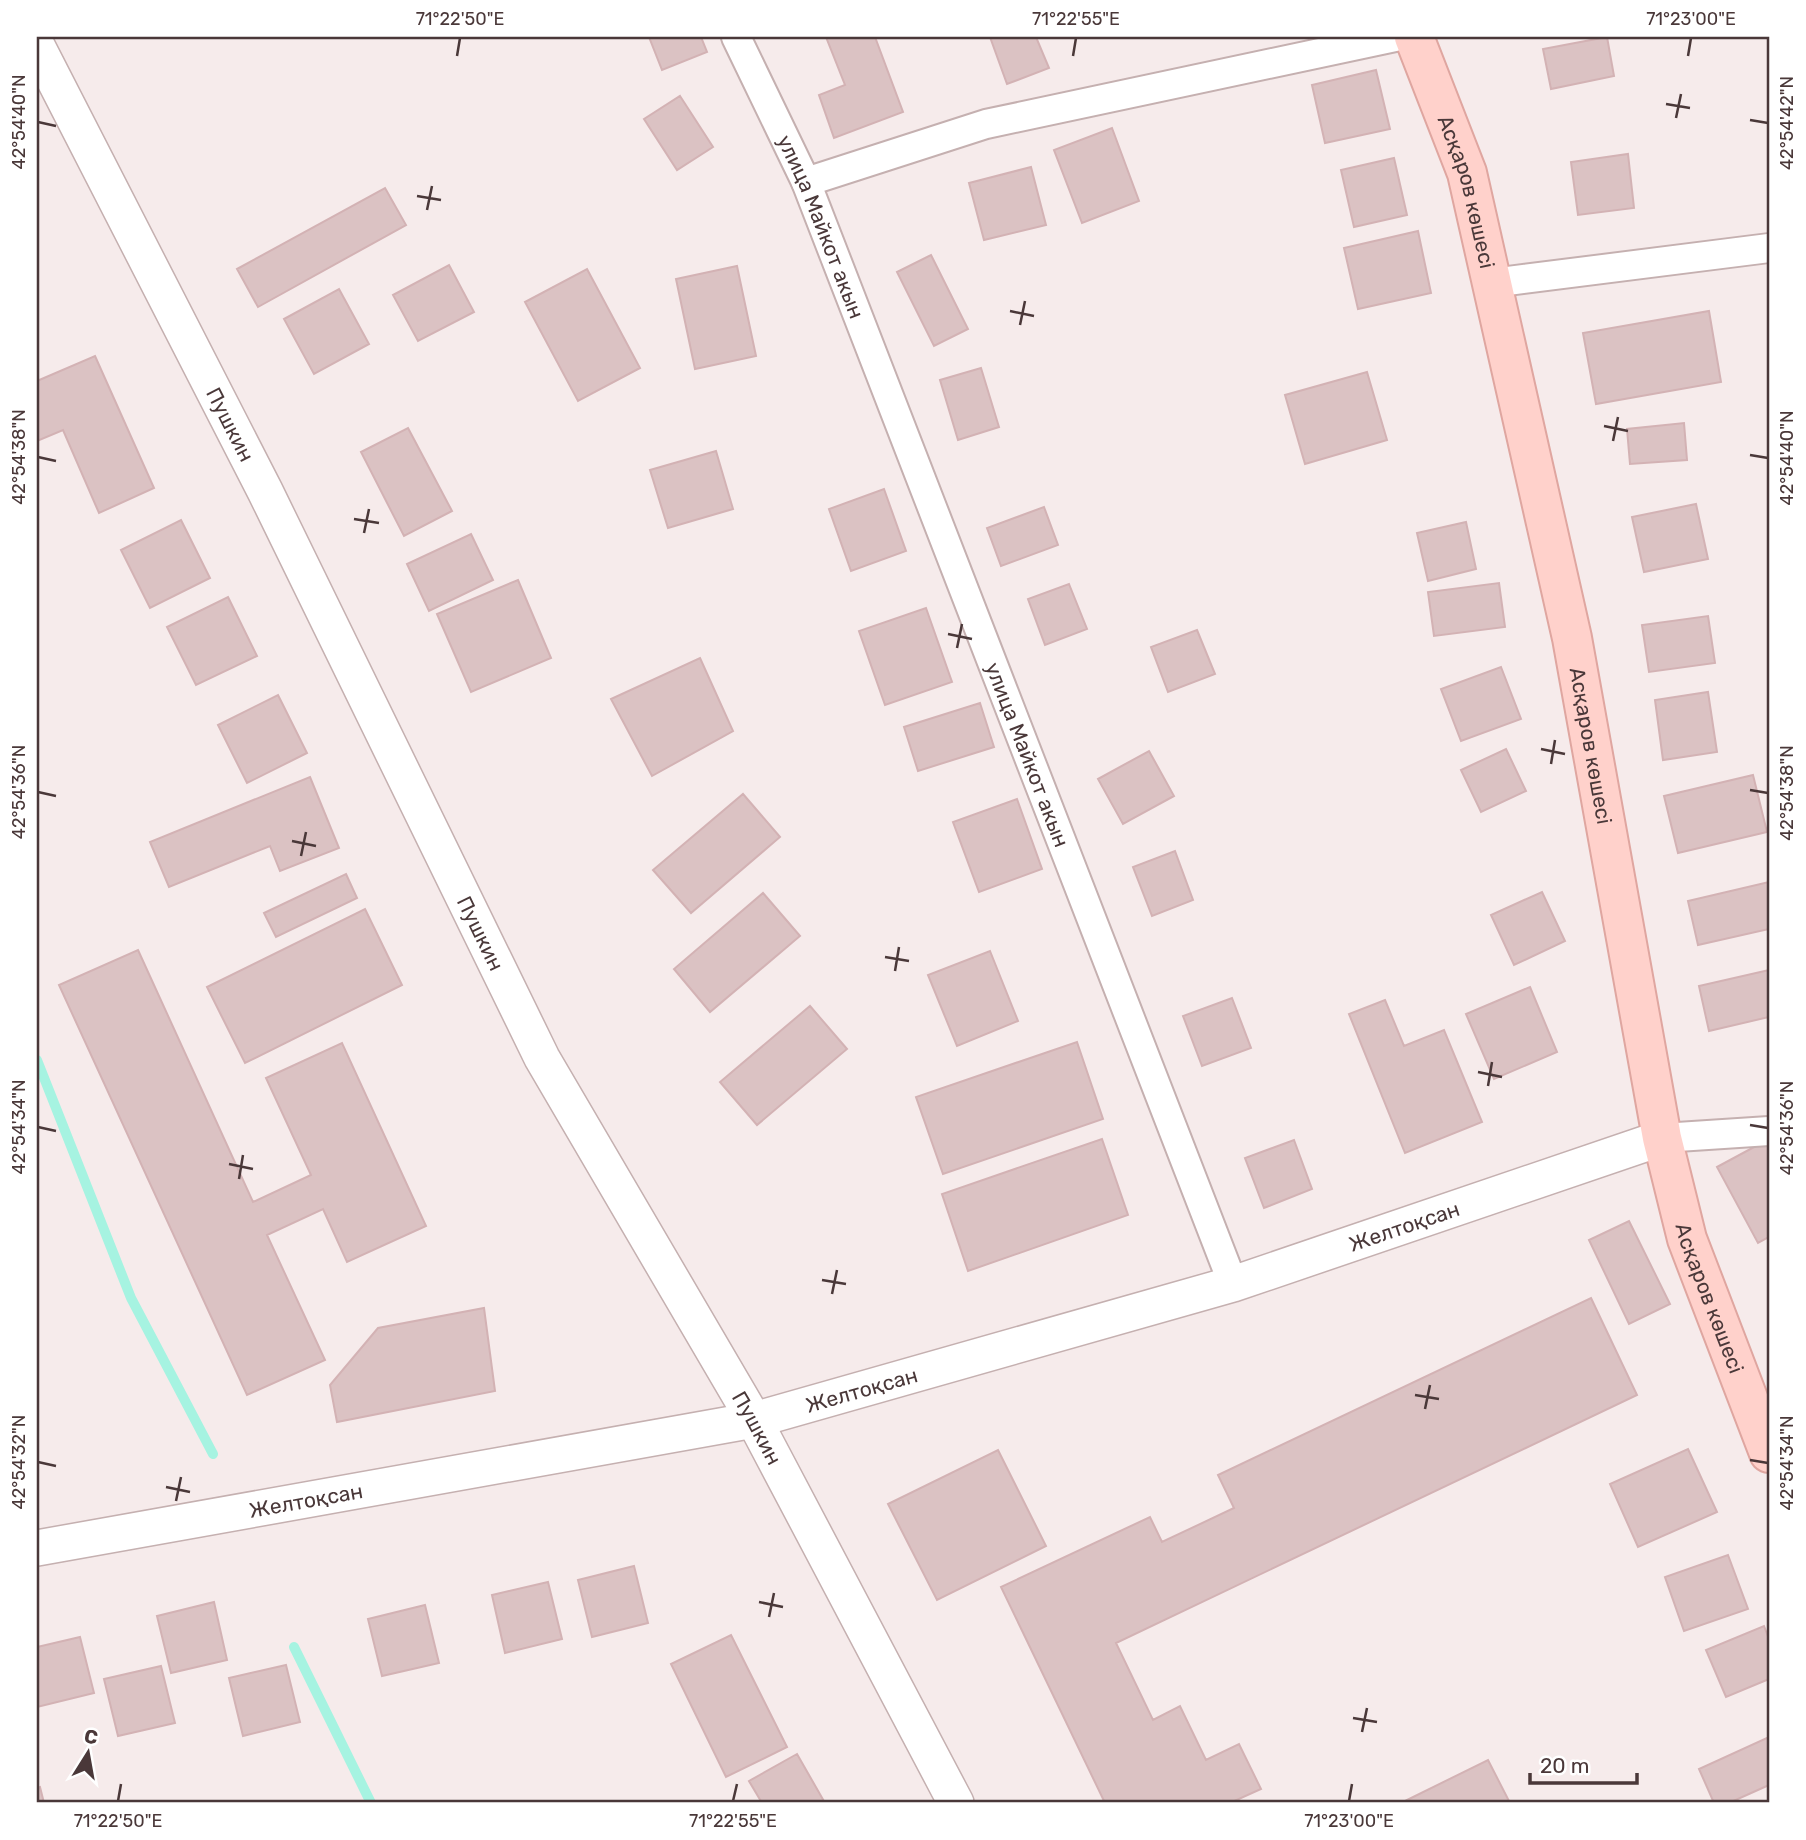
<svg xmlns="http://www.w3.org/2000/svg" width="1806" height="1840" font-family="Rubik,sans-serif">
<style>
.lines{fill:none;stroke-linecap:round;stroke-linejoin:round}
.stream{stroke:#a6f3e1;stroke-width:10}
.building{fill:#dbc2c3;stroke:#d3b2b4;stroke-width:2}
.minor-casing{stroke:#c5b0b0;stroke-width:32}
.tertiary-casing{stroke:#c5b0b0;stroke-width:38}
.secondary-casing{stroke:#dfa6a0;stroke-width:42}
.minor{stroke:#fff;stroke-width:28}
.tertiary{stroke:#fff;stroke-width:35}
.secondary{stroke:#ffd1cb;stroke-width:38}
.ticks{fill:none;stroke:#4a3839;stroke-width:2.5}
.labels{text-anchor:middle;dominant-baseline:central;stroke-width:7;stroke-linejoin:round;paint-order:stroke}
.street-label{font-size:21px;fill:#4a3839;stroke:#fff}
.neatline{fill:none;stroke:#4a3839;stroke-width:2.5}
.ticks-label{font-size:18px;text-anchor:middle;fill:#4a3839}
</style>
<rect width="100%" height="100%" fill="#f6ebeb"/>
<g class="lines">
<path class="stream" d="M37,1060L131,1298L213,1454
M294,1647L371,1803"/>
</g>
<path class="building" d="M649,37H701L707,52L662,70Z
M826,37H875L903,112L834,138L819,95L845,85Z
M990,37H1036L1049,68L1007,84Z
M1607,37L1614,76L1551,89L1543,49Z
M1376,70L1390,129L1325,143L1312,85Z
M680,96L713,147L677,170L644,119Z
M1112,128L1139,201L1082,223L1054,150Z
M1628,154L1634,208L1578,215L1571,162Z
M1394,158L1407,215L1354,227L1341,170Z
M1031,167L1046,225L984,240L969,183Z
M385,188L406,225L258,307L237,269Z
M1418,231L1431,293L1358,309L1344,248Z
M931,255L968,329L934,346L897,272Z
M449,265L474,312L418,341L393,295Z
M737,266L756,356L695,369L676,279Z
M587,269L640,368L578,401L525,302Z
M339,289L369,344L314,374L284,319Z
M1709,311L1721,382L1596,404L1583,333Z
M95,356L154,488L99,513L63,430L37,441V381Z
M981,368L999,427L958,440L940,380Z
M1367,372L1387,440L1305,464L1285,395Z
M1684,423L1687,460L1630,464L1627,429Z
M408,428L452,511L404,536L361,452Z
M716,451L733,509L668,528L650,470Z
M884,489L906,551L851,571L829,509Z
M1696,504L1708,559L1644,572L1632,517Z
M1044,507L1058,545L1001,566L987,528Z
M181,520L210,578L150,608L121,550Z
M1466,522L1476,569L1428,581L1417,533Z
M471,534L493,580L429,611L407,564Z
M518,580L551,658L471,692L437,614Z
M1499,583L1505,627L1434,636L1428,592Z
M1069,584L1087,629L1045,645L1028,599Z
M228,597L257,656L196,685L167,627Z
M926,608L952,682L885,705L859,631Z
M1708,616L1715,663L1649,672L1642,625Z
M1197,630L1215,674L1168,692L1151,647Z
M700,658L733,731L652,776L611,699Z
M1501,667L1521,719L1461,741L1441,689Z
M1708,692L1717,752L1663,760L1655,700Z
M278,695L307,753L247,783L218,725Z
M980,703L994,747L918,771L904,727Z
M1506,749L1526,791L1481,812L1461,770Z
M1149,751L1174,796L1123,824L1098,779Z
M1753,775L1767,832L1678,853L1664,796Z
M310,777L339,848L280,871L270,846L169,887L150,842Z
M743,794L780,837L691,913L653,870Z
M1017,799L1042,869L979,892L953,822Z
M1175,851L1193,900L1152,916L1133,867Z
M346,874L357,898L276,937L264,913Z
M1769,882V929L1698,945L1688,901Z
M1542,892L1565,941L1514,965L1491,915Z
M763,893L800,936L710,1012L674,969Z
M365,909L402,985L245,1063L207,987Z
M138,950L253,1202L311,1175L266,1078L342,1043L426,1226L347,1262L323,1209L267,1235L325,1360L247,1395L59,985Z
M990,951L1018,1021L957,1046L928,975Z
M1769,970V1017L1709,1031L1699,986Z
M1530,987L1557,1052L1494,1079L1466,1014Z
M1232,998L1251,1048L1202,1066L1183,1016Z
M1385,1000L1404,1046L1444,1030L1482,1122L1405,1153L1349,1014Z
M810,1006L847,1049L757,1125L720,1082Z
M1077,1042L1103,1119L943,1174L916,1097Z
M1102,1139L1128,1215L968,1271L942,1194Z
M1769,1139V1237L1758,1243L1717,1167Z
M1294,1140L1312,1189L1264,1208L1245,1158Z
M1629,1221L1670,1304L1629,1324L1589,1240Z
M1591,1298L1637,1395L1116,1643L1153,1720L1180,1706L1206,1760L1239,1744L1261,1789L1230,1803H1105L1001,1587L1150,1517L1162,1542L1234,1508L1218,1475Z
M484,1308L495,1391L337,1422L330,1385L378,1328Z
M1688,1449L1717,1512L1638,1547L1610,1484Z
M998,1450L1046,1546L937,1600L888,1504Z
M1728,1555L1748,1609L1684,1631L1665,1577Z
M634,1566L648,1623L592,1637L578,1580Z
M548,1582L562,1639L505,1653L492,1595Z
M214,1602L227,1660L171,1673L157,1616Z
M425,1605L439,1663L382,1676L368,1619Z
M1764,1626L1769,1639V1679L1726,1697L1706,1650Z
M731,1635L787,1747L726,1777L671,1664Z
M80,1637L94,1693L37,1707V1647Z
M286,1665L300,1722L243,1736L229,1678Z
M161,1666L175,1723L118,1736L104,1679Z
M1769,1737V1785L1729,1803H1714L1699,1769Z
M797,1754L825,1803H762L749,1781Z
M1488,1760L1510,1803H1401Z
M40,1787L44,1803H37V1788Z"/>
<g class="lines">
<g class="minor-casing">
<g id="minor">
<path id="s1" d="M736,37L806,182L1233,1284"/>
<path d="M806,182L986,124L1395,37"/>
<path d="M1492,283L1769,248"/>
<path d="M1662,1138L1769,1131"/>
</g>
</g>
<g class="tertiary-casing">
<g id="tertiary">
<path id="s2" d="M37,46L265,491L542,1058L754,1420L956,1803"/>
<path id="s3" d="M37,1548L754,1420L1233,1284L1662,1138"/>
</g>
</g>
<g class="secondary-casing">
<g id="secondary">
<path id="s4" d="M1414,37L1467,173L1572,638L1662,1138L1687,1239L1769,1453"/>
</g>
</g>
<use href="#minor" class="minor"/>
<use href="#tertiary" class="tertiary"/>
<use href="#secondary" class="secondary"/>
</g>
<path class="ticks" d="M457,56L460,38M1073,56L1076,38M1688,56L1691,38M1666,104L1690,108M1676,118L1681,94M1750,120L1768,123M38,122L56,126M417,196L441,200M427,210L432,186M1010,311L1034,316M1020,325L1025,301M1604,426L1628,431M1613,441L1618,417M1750,455L1768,458M38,457L56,461M354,519L379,523M364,533L369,509M948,634L972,639M957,648L962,624M1541,749L1565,754M1551,764L1555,740M1750,790L1768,793M38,792L56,796M292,841L316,846M301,856L306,832M885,957L909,961M895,971L899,947M1478,1072L1502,1077M1488,1086L1492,1062M1750,1125L1768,1128M38,1127L56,1131M229,1164L253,1169M239,1179L243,1155M822,1280L846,1284M832,1294L837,1270M1415,1395L1439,1399M1425,1409L1430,1385M1750,1460L1768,1463M38,1462L56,1466M166,1487L190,1492M176,1501L181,1477M759,1602L783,1607M769,1617L774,1593M1353,1718L1377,1722M1362,1732L1367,1708M118,1801L121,1784M733,1801L737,1784M1349,1801L1352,1784"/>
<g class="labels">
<g class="street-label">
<text stroke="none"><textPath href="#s4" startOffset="164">Асқаров көшесі</textPath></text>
<text stroke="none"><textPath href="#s1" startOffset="208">улица Майкот акын</textPath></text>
<text stroke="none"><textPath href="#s2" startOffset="425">Пушкин</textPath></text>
<text stroke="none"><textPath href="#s4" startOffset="732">Асқаров көшесі</textPath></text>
<text stroke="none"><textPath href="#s1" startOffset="775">улица Майкот акын</textPath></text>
<text stroke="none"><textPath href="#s2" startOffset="992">Пушкин</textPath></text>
<text stroke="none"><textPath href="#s3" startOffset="1407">Желтоқсан</textPath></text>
<text stroke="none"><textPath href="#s4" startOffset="1298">Асқаров көшесі</textPath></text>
<text stroke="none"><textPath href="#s3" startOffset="840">Желтоқсан</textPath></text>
<text stroke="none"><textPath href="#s2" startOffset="1559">Пушкин</textPath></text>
<text stroke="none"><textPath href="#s3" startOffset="273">Желтоқсан</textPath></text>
</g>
</g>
<rect width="1806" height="1840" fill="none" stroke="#ffffff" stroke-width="77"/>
<g transform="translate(88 1753) rotate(11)" stroke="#ffffff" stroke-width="5" paint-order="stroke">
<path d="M0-5L12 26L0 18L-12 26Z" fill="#4a3839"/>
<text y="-10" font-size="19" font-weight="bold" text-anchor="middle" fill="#4a3839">С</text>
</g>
<path d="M1530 1773v10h107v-10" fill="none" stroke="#4a3839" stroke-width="3.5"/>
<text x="1540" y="1773" font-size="21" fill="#4a3839" stroke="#ffffff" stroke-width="5" paint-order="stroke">20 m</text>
<rect x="38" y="38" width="1730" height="1763" class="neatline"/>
<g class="ticks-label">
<text x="460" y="25">71°22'50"E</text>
<text x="1076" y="25">71°22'55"E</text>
<text x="1691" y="25">71°23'00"E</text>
<text transform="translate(19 122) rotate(-90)" y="6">42°54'40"N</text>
<text transform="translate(1787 123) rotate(-90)" y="6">42°54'42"N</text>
<text transform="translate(19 457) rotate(-90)" y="6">42°54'38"N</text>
<text transform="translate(1787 458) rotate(-90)" y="6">42°54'40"N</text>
<text transform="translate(19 792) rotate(-90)" y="6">42°54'36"N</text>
<text transform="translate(1787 793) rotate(-90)" y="6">42°54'38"N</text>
<text transform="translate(19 1127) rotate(-90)" y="6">42°54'34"N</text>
<text transform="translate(1787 1128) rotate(-90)" y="6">42°54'36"N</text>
<text transform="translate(19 1462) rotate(-90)" y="6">42°54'32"N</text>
<text transform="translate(1787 1463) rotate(-90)" y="6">42°54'34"N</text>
<text x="118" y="1827">71°22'50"E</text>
<text x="733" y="1827">71°22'55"E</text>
<text x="1349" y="1827">71°23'00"E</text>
</g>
</svg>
